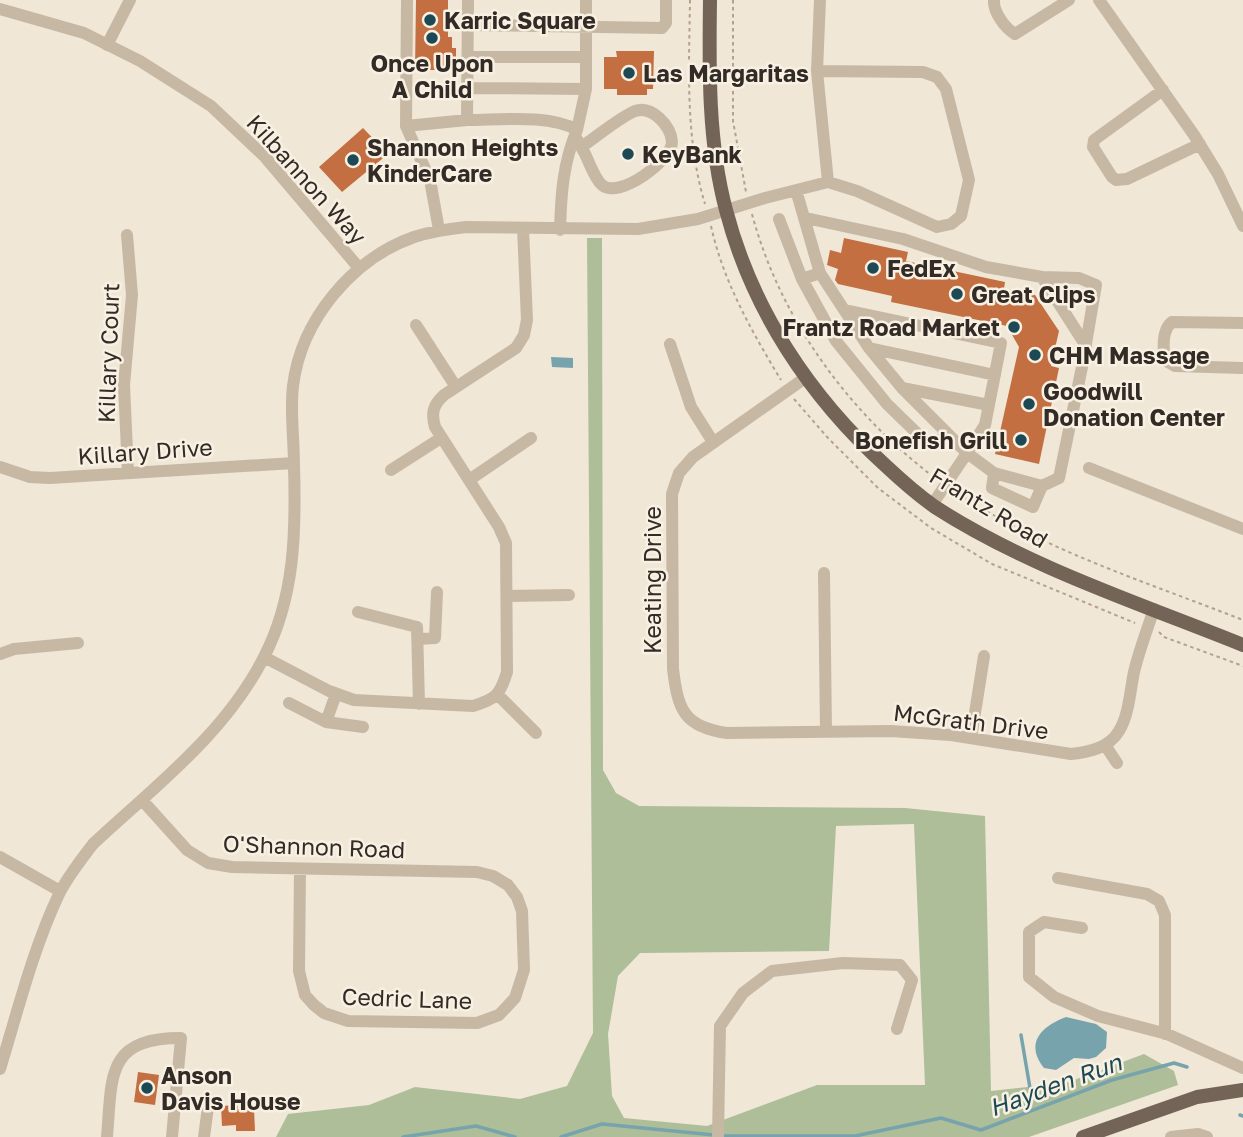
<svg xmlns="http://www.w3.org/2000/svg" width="1243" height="1137" font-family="'Golos Text',sans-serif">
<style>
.green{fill:#adbe98;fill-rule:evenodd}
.water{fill:#77a4ac}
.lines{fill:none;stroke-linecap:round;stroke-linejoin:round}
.stream{stroke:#77a4ac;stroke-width:3.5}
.building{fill:#c36f42}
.path{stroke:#b3a28e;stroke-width:2;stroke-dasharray:3.5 3.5;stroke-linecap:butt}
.minor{stroke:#c7b8a4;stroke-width:12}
.major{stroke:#746457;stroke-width:14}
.poi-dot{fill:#1c4953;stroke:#f8f1e3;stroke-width:2.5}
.labels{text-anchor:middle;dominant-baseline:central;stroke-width:5;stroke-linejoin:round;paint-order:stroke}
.poi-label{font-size:23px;font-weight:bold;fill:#332b25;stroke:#f8f1e3;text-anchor:start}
.street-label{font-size:23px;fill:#332b25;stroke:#f8f1e3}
.water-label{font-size:24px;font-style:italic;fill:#1c4953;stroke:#f8f1e3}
</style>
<rect width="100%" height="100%" fill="#f0e7d7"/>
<path class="green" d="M587,238H602L603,770L616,793L639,806L905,808L985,816L991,1091L1066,1083L1144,1054L1174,1071L1178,1085L1029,1137H276L288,1114L369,1105L415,1087L520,1099L567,1086L593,1033ZM914,824L925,1085H817L707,1126L624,1118L612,1096L608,1034L618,976L640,953L829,951L836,826Z"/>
<path class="water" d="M551,357L573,358V368L552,367Z
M1066,1017L1096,1024L1107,1032L1106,1048L1096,1057L1089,1059L1074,1058L1056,1070L1044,1068C1024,1043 1042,1026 1066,1017Z"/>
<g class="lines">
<path class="stream" d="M1021,1035L1031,1094
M1240,1115L1243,1116
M722,1136H855L941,1118L981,1130L1112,1080L1174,1063L1187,1067
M403,1137L476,1126L515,1137
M561,1137L602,1124L714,1135"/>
</g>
<path class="building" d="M416,0H448V37H452V48H456V70H415Z
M616,51H654L653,89H647V95H617V89H604V57H617Z
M363,128L388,154L342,192L319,167Z
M844,238L908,252L906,261L1005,282L1004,289L1035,295L1059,331L1051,366L1059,368L1039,464L995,454L1019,347L1007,326L891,302L892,296L838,284L835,280L838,269L827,265L830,250L841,253Z
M138,1072L159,1075L155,1105L134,1102Z
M238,1105V1109H254L255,1131H236V1125L222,1126L221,1106Z"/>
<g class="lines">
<path class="path" d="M690,0C689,68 685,138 705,204
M733,0V121L746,192
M752,214C780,319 849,413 935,478
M711,226C723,281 752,332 781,380
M794,399L828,438L878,488L931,528L992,564L1135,623
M957,493C1044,550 1146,582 1243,620
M1159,632L1164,637L1243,666"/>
<path class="minor" d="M407,0L406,126L430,180L439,230
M468,0L467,120C500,120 549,114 577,130C563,163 561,194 560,230
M820,0L817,71L828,182
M994,0C993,12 1005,28 1015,34L1069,0
M1099,0L1194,135L1218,174L1243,226
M0,9L84,33L140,61L211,106L265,157L359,268
M468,25L662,28L666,23V0
M107,45L130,0
M468,57H586
M468,88L586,89
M1163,90L1094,140L1093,147L1112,177L1116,180L1127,179L1200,144
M406,126L467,120
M577,130L586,89V0
M575,136L584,152C589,161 594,178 602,185C619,200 672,160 672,142C671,126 652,105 635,111C620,117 595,138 581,147
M796,190L820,273L869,348L902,388L967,453L932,505
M806,218L903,239L986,267L1042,277L1079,278L1096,285L1082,367L1059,478L1042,486L994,473L967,453L985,425L1001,343L845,310
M779,219L802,279
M127,235L132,295L124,385L128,473
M820,273L802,279L836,341L887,404L926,442H935L948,435
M1042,277L1086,346
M1243,323L1172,322C1162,330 1163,348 1165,360L1175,366L1243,368
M416,325L456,387
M670,344L691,407L713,442
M869,348L995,375
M805,378L693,457L679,473L672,494L673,669C678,710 684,727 727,733L890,731L951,735L1071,754C1089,752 1109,748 1119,731C1129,715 1130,691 1134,672C1139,651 1147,630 1154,609
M902,388L989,405
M0,467L30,477L50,478L294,463
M1089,468L1243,529
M391,470L441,438
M994,473L992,488L1033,507L1042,486
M469,480L531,438
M824,573L826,731
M507,596L569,595
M358,612L417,627L419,704
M418,639L435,638L437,592
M0,654L14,649L78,643
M264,657L329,691L354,700L473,706C496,699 500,695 507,672L506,543L499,527L435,427C431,413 433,405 444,395L516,348L524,335L527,320L523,228
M498,695L536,733
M289,703L326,722L336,694
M326,722L363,727
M971,738L984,656
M1105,745L1117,763
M142,800L187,850L208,863L232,867L477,872L493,876L508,885L517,897L522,911L524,970L515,998L499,1015L477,1023L348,1021L324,1013L314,1005L305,995L299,971L300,869
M0,857L60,891
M1058,878L1147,894L1159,901L1165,915V1034
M1082,928L1044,922L1029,932V977L1054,997L1098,1016L1167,1034L1243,1068
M0,1069C18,1010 33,949 59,894C68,876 81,860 93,844C154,787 225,734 264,657C295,597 296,532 294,466C294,439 290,412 293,386C301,320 352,259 414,237C432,231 448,229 466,227L638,229L698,219L765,198L828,182L857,191L937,227L951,224L961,216L969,180L946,89L937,77L923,72L817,71
M107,1137C112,1076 106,1038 181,1038L172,1137
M204,1137L208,1107
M718,1137L720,1026L743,993L772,971L843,963L900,965L912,980L897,1029
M1171,1137L1198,1134L1207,1137"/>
<path class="major" d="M710,0C709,69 708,143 726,210C752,310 810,397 886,466C901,480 918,495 935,507C1030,568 1139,603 1243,645
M1083,1137L1197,1097L1243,1090"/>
</g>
<g class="poi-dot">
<circle cx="430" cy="20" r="7"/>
<circle cx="432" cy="38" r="7"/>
<circle cx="629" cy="73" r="7"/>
<circle cx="628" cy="154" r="7"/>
<circle cx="353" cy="160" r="7"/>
<circle cx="873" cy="268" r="7"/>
<circle cx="957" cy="294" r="7"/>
<circle cx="1014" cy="327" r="7"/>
<circle cx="1035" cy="355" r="7"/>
<circle cx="1029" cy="404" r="7"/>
<circle cx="1021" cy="440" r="7"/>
<circle cx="147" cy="1088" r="7"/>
</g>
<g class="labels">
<g class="poi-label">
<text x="444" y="20">Karric Square</text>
<text x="432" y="63" text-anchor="middle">Once Upon<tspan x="432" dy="26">A Child</tspan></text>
<text x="643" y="73">Las Margaritas</text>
<text x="367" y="147">Shannon Heights<tspan x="367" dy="26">KinderCare</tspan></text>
<text x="642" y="154">KeyBank</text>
<text x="887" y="268">FedEx</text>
<text x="971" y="294">Great Clips</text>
<text x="1000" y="327" text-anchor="end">Frantz Road Market</text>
<text x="1049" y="355">CHM Massage</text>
<text x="1043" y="391">Goodwill<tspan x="1043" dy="26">Donation Center</tspan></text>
<text x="1007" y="440" text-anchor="end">Bonefish Grill</text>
<text x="161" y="1075">Anson<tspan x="161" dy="26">Davis House</tspan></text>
</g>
<g class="street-label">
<text transform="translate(307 179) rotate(48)">Kilbannon Way</text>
<text transform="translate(108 353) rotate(-88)">Killary Court</text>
<text transform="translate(145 451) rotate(-4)">Killary Drive</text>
<text transform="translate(989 507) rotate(31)">Frantz Road</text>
<text transform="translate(652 580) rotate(-90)">Keating Drive</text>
<text transform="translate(971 721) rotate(7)">McGrath Drive</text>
<text transform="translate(314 846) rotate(2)">O'Shannon Road</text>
<text transform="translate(407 998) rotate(2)">Cedric Lane</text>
</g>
<g class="water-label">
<text transform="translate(1055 1084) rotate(-20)">Hayden Run</text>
</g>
</g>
</svg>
